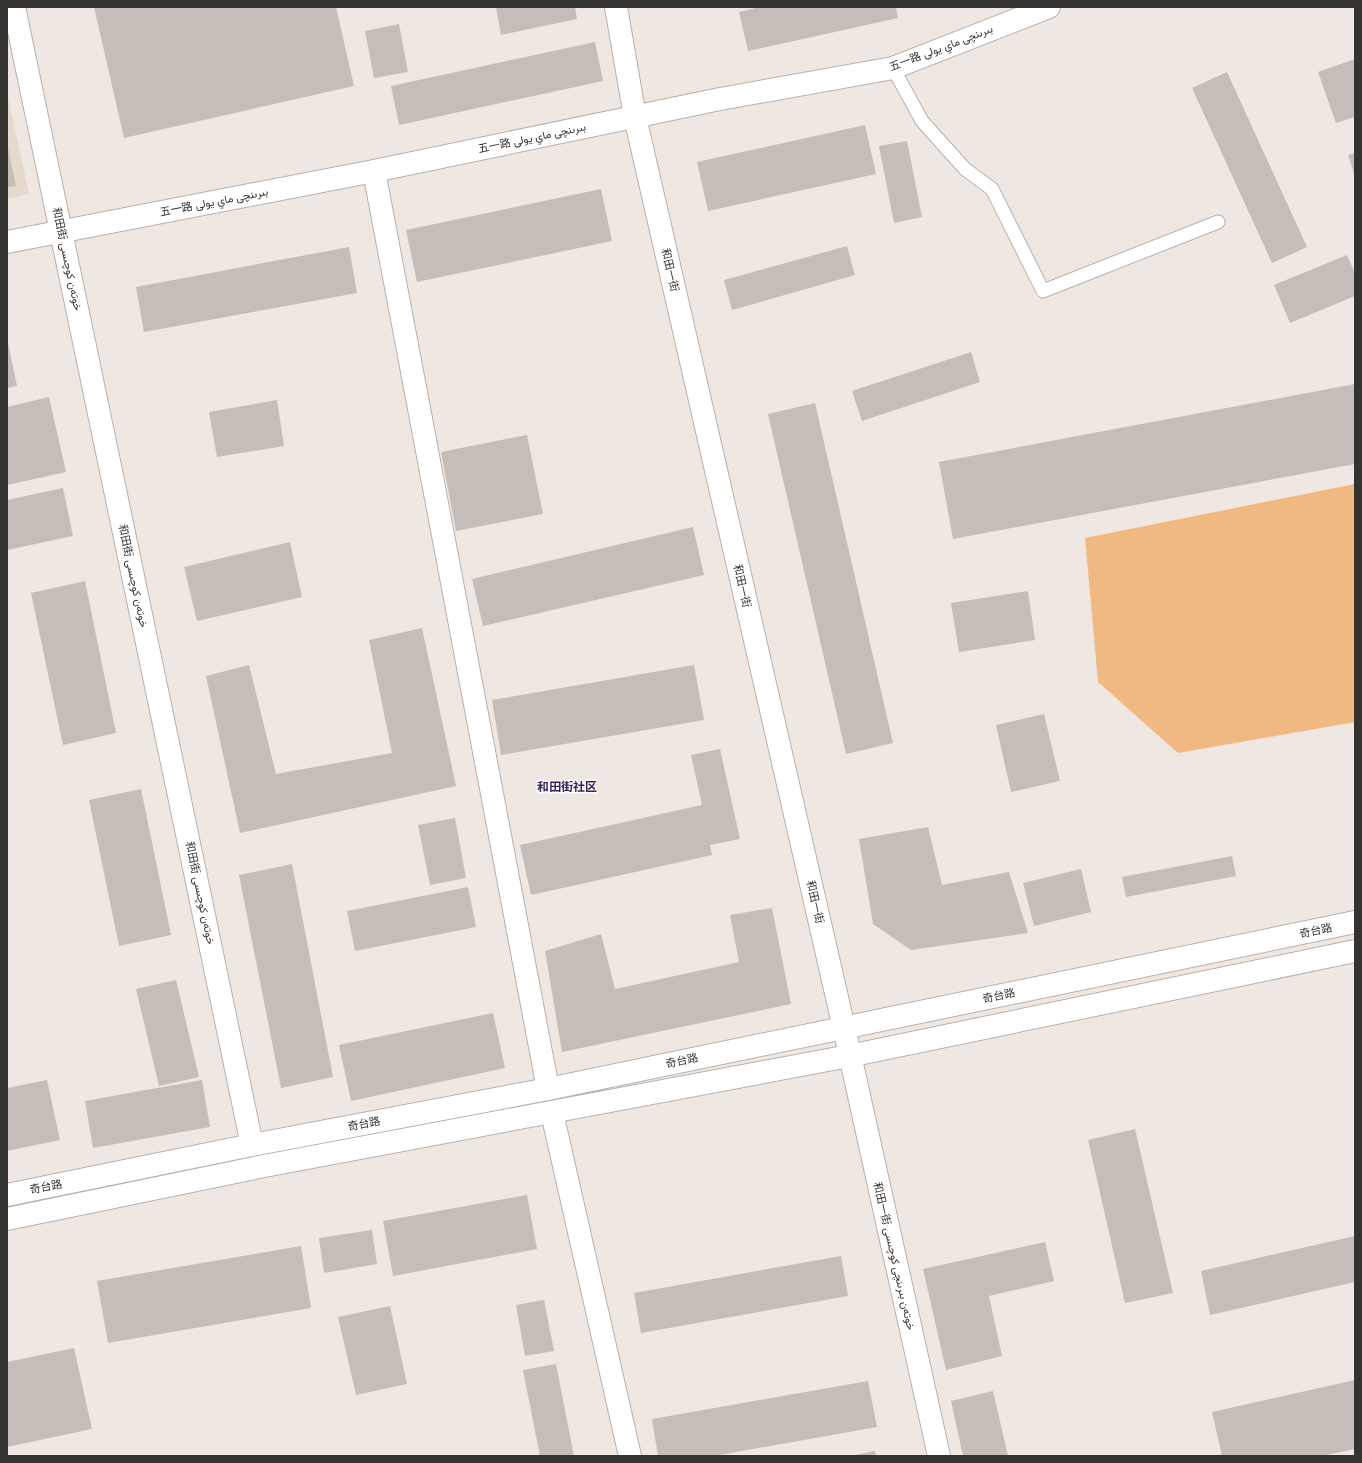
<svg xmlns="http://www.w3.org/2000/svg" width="1362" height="1463" font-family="'Varela Round',Vazirmatn,'Noto Sans SC',sans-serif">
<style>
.built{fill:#e6d9cd}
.green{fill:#f1b982}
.building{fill:#c5beb8}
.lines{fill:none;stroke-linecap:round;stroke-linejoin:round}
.lane-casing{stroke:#b8b1aa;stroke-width:15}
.street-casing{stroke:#b8b1aa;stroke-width:24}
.secondary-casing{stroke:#b8b1aa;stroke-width:24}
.lane{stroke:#fff;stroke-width:13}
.street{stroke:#fff;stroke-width:22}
.secondary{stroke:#fff;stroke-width:22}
.labels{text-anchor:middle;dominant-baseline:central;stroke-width:3;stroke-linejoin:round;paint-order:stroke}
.street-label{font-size:11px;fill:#353330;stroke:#fff}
.neighbourhood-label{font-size:12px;font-weight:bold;fill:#36245e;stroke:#fff}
</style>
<rect width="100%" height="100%" fill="#efe7e1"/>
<path class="built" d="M7,93L29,194L7,199Z"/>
<path class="green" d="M1355,484V722L1178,753L1098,682L1085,538Z"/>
<path class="building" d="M94,7H336L354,86L124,138Z
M496,7H575L577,19L501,35Z
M760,7H896L898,18L748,51L739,12Z
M399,24L408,72L374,78L365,31Z
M595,42L603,81L399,125L391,86Z
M1355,59V117L1336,123L1318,72Z
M1227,72L1307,247L1272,263L1192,88Z
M865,125L876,174L708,211L697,162Z
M907,141L922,217L894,223L879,146Z
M7,143L16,186L7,187Z
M1355,153V177L1348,155Z
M601,189L612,241L417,282L406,230Z
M847,246L855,275L732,310L724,280Z
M349,247L357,293L144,332L136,287Z
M1347,255L1355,273V296L1290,323L1274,285Z
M7,338L17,386L7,388Z
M971,352L980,382L862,421L852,391Z
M1355,384V464L953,539L939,462Z
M49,397L66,472L7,485V407Z
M277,400L284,446L217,457L209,412Z
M815,403L893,743L846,754L768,414Z
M527,435L543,514L456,531L441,452Z
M63,488L73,536L7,550V500Z
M693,527L704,575L483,626L472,579Z
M290,542L302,597L197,621L184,567Z
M85,581L116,733L63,745L31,593Z
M1028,591L1035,640L959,652L951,603Z
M422,628L456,786L240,833L206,676L249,665L276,774L392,753L369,640Z
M694,665L704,720L501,755L492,700Z
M1044,714L1060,781L1011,792L996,725Z
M720,749L740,839L710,845L712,855L531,895L520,845L702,805L691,755Z
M141,789L171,935L119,946L89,800Z
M455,818L466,878L430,885L418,825Z
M928,827L942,885L1009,872L1028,933L911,950L873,924L859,839Z
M1232,856L1236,876L1126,897L1122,877Z
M292,864L333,1077L281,1088L239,875Z
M1081,869L1091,912L1034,926L1023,883Z
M468,887L476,927L355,951L347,911Z
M772,908L791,1004L562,1052L545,951L601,934L615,989L739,962L730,915Z
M176,980L199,1077L159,1086L136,989Z
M493,1013L505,1068L351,1101L339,1045Z
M47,1080L60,1140L7,1151V1088Z
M202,1080L210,1127L93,1148L85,1101Z
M1135,1129L1173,1293L1125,1303L1088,1140Z
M527,1195L537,1249L393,1276L383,1221Z
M372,1230L377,1264L324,1273L319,1238Z
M1355,1236V1282L1210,1315L1201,1271Z
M1045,1242L1054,1281L989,1296L1002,1356L946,1370L923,1269Z
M301,1246L311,1308L108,1343L97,1281Z
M841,1256L848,1296L641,1333L634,1293Z
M544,1300L554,1351L525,1356L516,1305Z
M390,1306L407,1384L356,1395L338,1317Z
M74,1348L92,1429L7,1447V1362Z
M556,1364L574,1456H540L523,1370Z
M1355,1380V1449L1322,1456H1222L1212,1412Z
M868,1381L877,1427L714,1456H658L652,1419Z
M993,1391L1008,1456H963L951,1401Z
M875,1451L876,1456H855V1455Z"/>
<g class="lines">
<g class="lane-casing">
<path id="lane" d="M893,68L922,121L965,169L992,189L1043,291L1218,222"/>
</g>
<g class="street-casing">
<path id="street" d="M14,7L252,1145
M616,7L635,117L844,1028L939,1456
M374,171L548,1089
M7,242L374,171L720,99L893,68L1049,7
M552,1113L630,1456"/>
</g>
<g class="secondary-casing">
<path id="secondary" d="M7,1195L252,1145L548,1089L1355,922
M7,1219L264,1166L849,1056L1355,951"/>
</g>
<use href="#lane" class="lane"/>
<use href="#street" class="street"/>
<use href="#secondary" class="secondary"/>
</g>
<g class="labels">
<g class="street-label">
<text transform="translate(941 48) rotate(-21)">五一路 بىرىنچى ماي يولى</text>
<text transform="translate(532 138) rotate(-12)">五一路 بىرىنچى ماي يولى</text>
<text transform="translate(214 202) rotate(-11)">五一路 بىرىنچى ماي يولى</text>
<text transform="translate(67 259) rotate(78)">和田街 خوتەن كوچىسى</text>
<text transform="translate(670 270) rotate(77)">和田一街</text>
<text transform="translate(133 576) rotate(78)">和田街 خوتەن كوچىسى</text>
<text transform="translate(742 586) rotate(77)">和田一街</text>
<text transform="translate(200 893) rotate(78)">和田街 خوتەن كوچىسى</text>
<text transform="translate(815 902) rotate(77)">和田一街</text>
<text transform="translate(1316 931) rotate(-12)">奇台路</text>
<text transform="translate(999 996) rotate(-12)">奇台路</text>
<text transform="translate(682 1061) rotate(-12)">奇台路</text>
<text transform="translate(364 1124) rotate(-11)">奇台路</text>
<text transform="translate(46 1187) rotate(-11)">奇台路</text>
<text transform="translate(894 1256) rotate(77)">和田一街 خوتەن بىرىنچى كوچىسى</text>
</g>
<g class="neighbourhood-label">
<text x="567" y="787">和田街社区</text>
</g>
</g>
<rect width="1362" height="1463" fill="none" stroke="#353330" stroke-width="16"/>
</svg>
